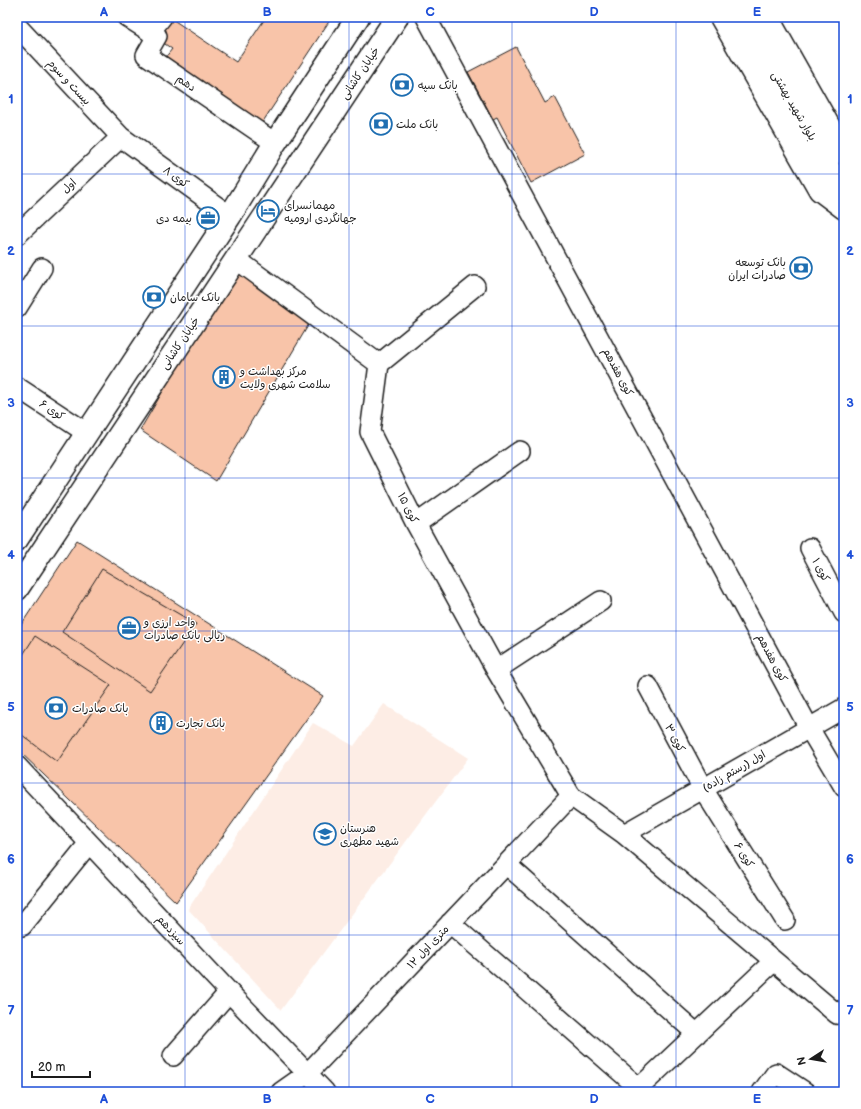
<svg xmlns="http://www.w3.org/2000/svg" width="861" height="1109" font-family="'Balsamiq Sans','Playpen Sans Arabic',sans-serif">
<style>
.built{fill:#fdede5}
.building{fill:#f8c4a9;stroke:#1c1c1c}
.lines{fill:none;stroke-linecap:round;stroke-linejoin:round}
.minor-casing{stroke:#1c1c1c;stroke-width:22}
.primary-casing{stroke:#1c1c1c;stroke-width:25}
.minor{stroke:#fff;stroke-width:19}
.primary{stroke:#fff;stroke-width:22}
.grid{fill:none;stroke:#1d4ed8;stroke-width:1;stroke-opacity:0.55}
.labels{text-anchor:middle;dominant-baseline:central;stroke-width:3;stroke-linejoin:round;paint-order:stroke}
.street-label{font-size:11px;fill:#1c1c1c;stroke:#fff}
.poi-label{font-size:11px;fill:#1c1c1c;stroke:#fff;text-anchor:start}
.neatline{fill:none;stroke:#1d4ed8;stroke-width:1.5}
.grid-label{font-size:13px;text-anchor:middle;font-weight:bold;fill:#1d4ed8}
</style>
<rect width="100%" height="100%" fill="#fff"/>
<filter id="ink" filterUnits="userSpaceOnUse"><feTurbulence type="fractalNoise" baseFrequency=".025" numOctaves="2"/><feDisplacementMap in="SourceGraphic" scale="8" xChannelSelector="R" yChannelSelector="G"/><feConvolveMatrix kernelMatrix="1 2 1 2 8 2 1 2 1" color-interpolation-filters="sRGB"/></filter>
<g filter="url(#ink)">
<path class="built" d="M384,704L468,758L281,1010L188,909L313,723L354,746Z"/>
<path class="building" d="M266,17H332L262,123L165,58L172,49L158,39L172,19L236,62Z
M516,47L545,103L555,97L585,154L531,183L497,117L493,119L468,72Z
M236,267L309,324L216,481L140,430Z
M77,540L323,696L176,902L17,749V631Z
M102,569L196,624L150,691L62,632Z
M35,636L111,685L57,762L17,731V664Z"/>
<g class="lines">
<g class="minor-casing">
<path id="minor" d="M127,17L157,36L146,55L275,143
M426,17L809,728L844,787
M17,26L121,137L230,216
M150,32L162,17
M17,235L121,137
M236,259L379,364L370,432L416,524L496,670L571,796L624,834L837,1014L844,1010
M17,308L42,268
M379,364L475,286
M17,387L87,433
M416,524L520,451
M810,548L844,613
M496,670L601,601
M648,686L703,789L785,920
M17,766L229,992L325,1092
M624,834L844,708
M506,864L697,1034
M450,923L639,1088L774,961
M22,926L89,843
M173,1056L229,992
M281,1092L308,1073L571,796
M762,1092L776,1073L805,1092"/>
</g>
<g class="primary-casing">
<path id="primary" d="M721,17L820,190L844,208
M743,17L844,195
M767,17L844,153
M17,539L230,216L275,143L358,17
M17,589L397,17"/>
</g>
<use href="#minor" class="minor"/>
<use href="#primary" class="primary"/>
</g>
</g>
<path class="grid" d="M185,17V1092M349,17V1092M512,17V1092M676,17V1092M17,174H844M17,326H844M17,478H844M17,631H844M17,783H844M17,935H844"/>
<defs>
<g id="bank-ring" transform="scale(1.15)"><circle r="9.5" fill="#fff" stroke="#1f6fb2" stroke-width="1.5"/><path d="M-6-4H6V4H-6ZM0-2.3a2.3 2.3 0 1 0 0 4.6a2.3 2.3 0 1 0 0-4.6Z" fill="#1f6fb2"/></g>
<g id="hotel-ring" transform="scale(1.15)"><circle r="9.5" fill="#fff" stroke="#1f6fb2" stroke-width="1.5"/><path d="M-6-4.5h1.5V1H6V5H4.5V3h-9V5H-6ZM-4 0a1.8 1.8 0 1 1 3.6 0ZM.5 0V-2.5h3Q6-2.5 6 0Z" fill="#1f6fb2"/></g>
<g id="office-ring" transform="scale(1.15)"><circle r="9.5" fill="#fff" stroke="#1f6fb2" stroke-width="1.5"/><path d="M-6-3h4V-5.5h4V-3h4V5H-6ZM-1-4.5V-3h2v-1.5ZM-6 0V1H6V0Z" fill="#1f6fb2"/></g>
<g id="building-ring" transform="scale(1.15)"><circle r="9.5" fill="#fff" stroke="#1f6fb2" stroke-width="1.5"/><path d="M-4-6H4V6H1V3H-1V6H-4ZM-2.5-4.3h1.7v1.8h-1.7ZM.8-4.3h1.7v1.8H.8ZM-2.5-1h1.7V.8h-1.7ZM.8-1h1.7V.8H.8Z" fill="#1f6fb2"/></g>
<g id="school-ring" transform="scale(1.15)"><circle r="9.5" fill="#fff" stroke="#1f6fb2" stroke-width="1.5"/><path d="M0-5L7-2L0 1L-7-2ZM-4 1L0 2.5L4 1V4Q0 6-4 4Z" fill="#1f6fb2"/></g>
</defs>
<g fill-rule="evenodd">
<use href="#bank-ring" x="402" y="85"/>
<use href="#bank-ring" x="381" y="124"/>
<use href="#hotel-ring" x="268" y="211"/>
<use href="#office-ring" x="208" y="218"/>
<use href="#bank-ring" x="801" y="268"/>
<use href="#bank-ring" x="154" y="297"/>
<use href="#building-ring" x="224" y="377"/>
<use href="#office-ring" x="129" y="628"/>
<use href="#bank-ring" x="56" y="708"/>
<use href="#building-ring" x="161" y="723"/>
<use href="#school-ring" x="325" y="834"/>
</g>
<g class="labels">
<g class="street-label">
<text transform="translate(360 73) rotate(-56)">خیابان کاشانی</text>
<text transform="translate(69 82) rotate(47)">بیست و سوم</text>
<text transform="translate(186 83) rotate(34)">دهم</text>
<text transform="translate(794 106) rotate(60)">بلوار شهید بهشتی</text>
<text transform="translate(176 177) rotate(36)">کوی ۸</text>
<text transform="translate(69 186) rotate(-43)">اول</text>
<text transform="translate(180 343) rotate(-56)">خیابان کاشانی</text>
<text transform="translate(618 372) rotate(62)">کوی هفدهم</text>
<text transform="translate(52 410) rotate(33)">کوی ۶</text>
<text transform="translate(408 508) rotate(63)">کوی ۱۵</text>
<text transform="translate(821 570) rotate(62)">کوی ۱</text>
<text transform="translate(772 658) rotate(62)">کوی هفدهم</text>
<text transform="translate(675 738) rotate(62)">کوی ۳</text>
<text transform="translate(734 771) rotate(-30)">اول (رستم زاده)</text>
<text transform="translate(744 855) rotate(58)">کوی ۶</text>
<text transform="translate(171 930) rotate(47)">سیزدهم</text>
<text transform="translate(428 947) rotate(-47)">۱۲ متری اول</text>
</g>
<g class="poi-label">
<text x="418" y="85">بانک سپه</text>
<text x="396" y="124">بانک ملت</text>
<text x="284" y="205">مهمانسرای<tspan x="284" dy="13">جهانگردى ارومیه</tspan></text>
<text x="192" y="218" text-anchor="end">بیمه دی</text>
<text x="786" y="262" text-anchor="end">بانک توسعه<tspan x="786" dy="13">صادرات ایران</tspan></text>
<text x="170" y="297">بانک سامان</text>
<text x="240" y="371">مرکز بهداشت و<tspan x="240" dy="13">سلامت شهری ولایت</tspan></text>
<text x="144" y="622">واحد ارزی و<tspan x="144" dy="13">ریالی بانک صادرات</tspan></text>
<text x="72" y="708">بانک صادرات</text>
<text x="176" y="723">بانک تجارت</text>
<text x="340" y="828">هنرستان<tspan x="340" dy="13">شهید مطهری</tspan></text>
</g>
</g>
<rect width="861" height="1109" fill="none" stroke="#fff" stroke-width="44"/>
<g transform="translate(811 1059) rotate(258)" stroke="#ffffff" stroke-width="3" paint-order="stroke">
<path d="M0-3L7 15L0 10L-7 15Z" fill="#1c1c1c"/>
<text y="-6" font-size="11" font-weight="bold" text-anchor="middle" fill="#1c1c1c">N</text>
</g>
<path d="M32 1071v6h58v-6" fill="none" stroke="#1c1c1c" stroke-width="2"/>
<text x="38" y="1071" font-size="12" fill="#1c1c1c" stroke="#ffffff" stroke-width="3" paint-order="stroke">20 m</text>
<rect x="22" y="22" width="817" height="1065" class="neatline"/>
<g class="grid-label">
<text x="104" y="16">A</text>
<text x="267" y="16">B</text>
<text x="430" y="16">C</text>
<text x="594" y="16">D</text>
<text x="757" y="16">E</text>
<text x="11" y="103">1</text>
<text x="850" y="103">1</text>
<text x="11" y="255">2</text>
<text x="850" y="255">2</text>
<text x="11" y="407">3</text>
<text x="850" y="407">3</text>
<text x="11" y="559">4</text>
<text x="850" y="559">4</text>
<text x="11" y="711">5</text>
<text x="850" y="711">5</text>
<text x="11" y="863">6</text>
<text x="850" y="863">6</text>
<text x="11" y="1015">7</text>
<text x="850" y="1015">7</text>
<text x="104" y="1103">A</text>
<text x="267" y="1103">B</text>
<text x="430" y="1103">C</text>
<text x="594" y="1103">D</text>
<text x="757" y="1103">E</text>
</g>
</svg>
